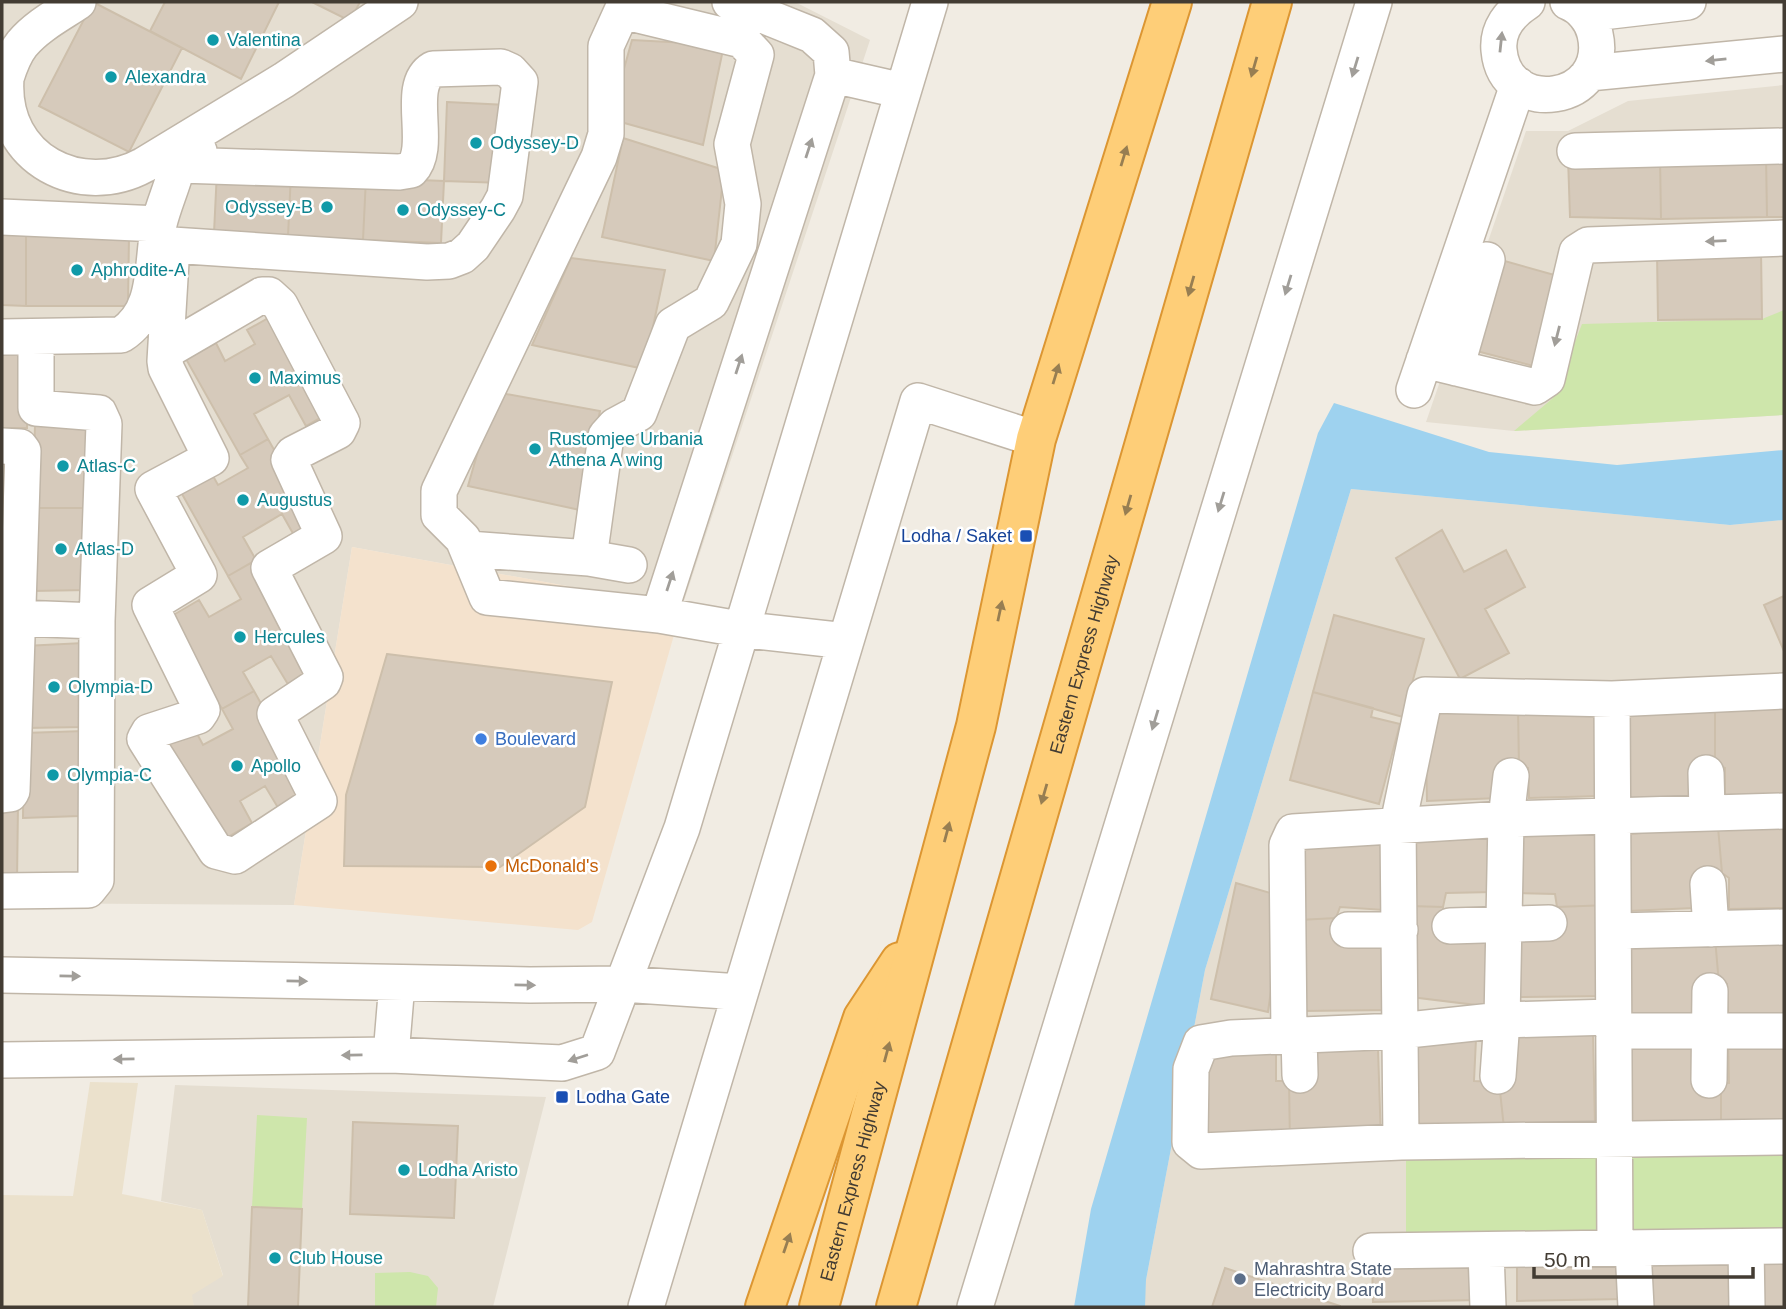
<svg xmlns="http://www.w3.org/2000/svg" width="1786" height="1309" font-family="Helvetica,sans-serif">
<style>
.residential{fill:#e5ded1}
.commercial{fill:#f4e2cd}
.education{fill:#ebe1cc}
.green{fill:#cee6ab}
.water{fill:#9ed2ef}
.building{fill:#d6cabb;stroke:#cdbfab;stroke-width:2}
.lines{fill:none;stroke-linecap:round;stroke-linejoin:round}
.minor-casing{stroke:#c0b6a8;stroke-width:38}
.trunk-casing{stroke:#dc9632;stroke-width:42}
.minor{stroke:#fff;stroke-width:35}
.trunk{stroke:#fece78;stroke-width:38}
.oneway{fill:#a19e99}
.oneway2{fill:#977e52}
.culture-dot{fill:#0f9aa8;stroke:#fff;stroke-width:2.5}
.transit-dot{fill:#1a4fb4;stroke:#fff;stroke-width:2.5}
.shop-dot{fill:#3f7fe0;stroke:#fff;stroke-width:2.5}
.food-dot{fill:#e8710a;stroke:#fff;stroke-width:2.5}
.service-dot{fill:#5c6f8a;stroke:#fff;stroke-width:2.5}
.labels{text-anchor:middle;dominant-baseline:central;stroke-width:5;stroke-linejoin:round;paint-order:stroke}
.culture-label{font-size:18px;fill:#0d838f;stroke:#fff;text-anchor:start}
.transit-label{font-size:18px;fill:#164399;stroke:#fff;text-anchor:end}
.street-label{font-size:18px;fill:#433c33;stroke:#fff}
.shop-label{font-size:18px;fill:#366cbe;stroke:#fff;text-anchor:start}
.food-label{font-size:18px;fill:#c56008;stroke:#fff;text-anchor:start}
.service-label{font-size:18px;fill:#4e5e75;stroke:#fff;text-anchor:start}
</style>
<rect width="100%" height="100%" fill="#f1ece3"/>
<path class="residential" d="M4,2H795L870,40L682,607L352,547L294,905L2,903V4Z
M1784,85V415L1514,431L1426,422L1526,131H1568L1628,101Z
M1351,489L1730,525L1784,520V1307H1144L1146,1280L1205,970Z
M175,1085L546,1097L493,1307H194L191,1295L223,1275L202,1210L161,1201Z"/>
<path class="commercial" d="M352,547L682,607L592,922L578,930L294,905Z"/>
<path class="education" d="M90,1082L138,1083L122,1194L202,1210L223,1276L192,1295L194,1307H2V1195L73,1196Z"/>
<path class="green" d="M1784,310V415L1514,431L1553,398L1582,324L1762,319Z
M257,1115L307,1118L302,1209L252,1207Z
M1610,1146L1608,1241L1406,1243V1155Z
M1784,1146V1236L1627,1240L1623,1147Z
M410,1272L428,1276L438,1288L436,1307H375V1273Z"/>
<path class="water" d="M1334,403L1489,452L1617,465L1784,450V520L1730,525L1351,489L1205,970L1146,1280L1145,1307H1074L1091,1209L1318,433Z"/>
<path class="building" d="M93,2L182,48L129,152L39,106Z
M165,2H279L241,79L150,31Z
M312,2H360L350,21Z
M632,40L724,45L703,145L610,119Z
M447,102L507,105L504,183L444,181Z
M623,138L724,170L714,261L602,237Z
M1766,155L1767,217L1661,219L1660,157Z
M1766,155H1784V217H1767Z
M1568,157H1660L1661,219L1570,217Z
M217,171L291,174L288,236L214,233Z
M291,174L366,178L363,240L288,236Z
M366,178L444,181L441,243L363,240Z
M2,234H26V306L2,305Z
M26,234L129,235L128,306H26Z
M1761,250L1762,319L1658,320L1657,252Z
M571,258L665,270L644,369L532,345Z
M1494,258L1565,278L1541,368L1469,349Z
M277,313L332,411L306,426L289,395L254,414L268,439L240,455L186,359L216,343L225,361L255,344L247,330Z
M2,351L28,352L27,428H2Z
M495,392L600,411L580,510L468,486Z
M94,422L90,508H33L35,424Z
M268,439L321,534L300,546L282,514L243,537L256,560L228,576L177,485L208,467L218,485L248,468L240,455Z
M33,508H90L87,590L32,591Z
M1442,530L1464,572L1506,550L1525,587L1485,609L1509,653L1460,679L1396,558Z
M256,560L318,670L289,686L271,656L243,672L254,691L222,709L170,617L199,600L209,617L241,599L228,576Z
M1784,596V651L1764,605Z
M1334,615L1424,639L1403,717L1313,692Z
M83,643L84,727L25,728V646Z
M387,654L612,682L585,807L500,867L344,866L346,795Z
M254,691L314,799L283,816L265,786L240,801L252,823L221,841L167,744L194,728L203,745L233,729L222,709Z
M1313,692L1373,708L1371,717L1400,724L1379,804L1290,780Z
M1784,704V797L1725,799V768L1715,764V706Z
M1518,706L1600,711L1601,796L1529,798L1528,768H1519Z
M1518,706L1519,768L1499,798L1427,801L1425,708Z
M1715,706V764L1696,798L1624,801L1622,708Z
M84,731L79,816L23,818L24,733Z
M2,804H18L17,882H2Z
M1784,823V908L1729,909V878L1722,873L1718,827Z
M1607,826L1609,905L1557,907L1555,894L1516,893L1517,830Z
M1497,827L1493,892L1446,893L1443,907L1410,906V831Z
M1718,827L1722,873H1694V908L1628,911L1629,834Z
M1388,839L1384,910L1340,907L1336,918L1299,920L1297,840Z
M1236,883L1284,897L1268,1012L1211,999Z
M1609,905V996L1516,997L1514,932L1554,931L1557,907Z
M1410,906L1443,907L1444,933L1492,934L1493,1007L1411,997Z
M1336,918L1341,946L1389,948L1392,1010L1300,1011L1299,920Z
M1784,934V1013L1728,1014L1727,984H1719L1715,938Z
M1715,938L1719,984L1707,1015L1627,1017L1625,939Z
M1593,1033L1595,1126L1504,1128L1499,1082L1511,1035Z
M1410,1037L1476,1039L1474,1081L1499,1082L1504,1128L1412,1131Z
M1784,1037V1130L1721,1131V1083H1729L1728,1038Z
M1627,1040L1695,1044L1721,1083V1131L1628,1133Z
M1308,1049H1378L1381,1141L1290,1144L1289,1081Z
M1276,1050V1081H1289L1290,1144L1198,1146L1205,1054Z
M353,1122L458,1126L454,1218L350,1214Z
M252,1207L302,1209L298,1307H248Z
M1625,1256V1299L1517,1301V1258Z
M1480,1257L1481,1300L1373,1302L1372,1258Z
M1758,1257H1784V1307H1758Z
M1741,1258L1742,1307H1649L1648,1260Z
M1225,1268L1340,1306V1307H1212Z"/>
<g class="lines">
<g class="minor-casing">
<path id="minor" d="M78,2C60,14 37,26 22,44C14,54 10,65 6,78C0,161 82,199 144,165L284,80L400,2
M626,2L606,46V134L599,157L439,491V515L463,539L487,597L659,615
M730,2L812,35L831,52L833,75
M1527,2C1510,13 1497,29 1499,50C1505,119 1611,103 1595,34C1592,20 1581,7 1568,2
M1585,14L1688,2
M1589,73L1784,54
M1575,151L1784,146
M2,217L159,224
M157,244L427,262L449,261L462,256L473,246L498,209L505,196L520,82L510,71L501,67L433,69C404,86 434,147 411,170L399,172L180,165
M2,337L121,335C159,311 151,263 159,224C163,207 171,189 176,171L180,165L199,151
M166,351L262,295H269L280,305L342,423L338,431L293,454L289,460L324,536L269,568L325,677L323,682L275,714L319,801L235,856L216,851L145,739L149,732L198,716L202,710L150,605L199,575L153,489L211,458L166,368L165,361L172,245
M1424,360L1535,387L1547,379L1577,252L1588,245L1784,238
M1456,368L1487,260
M1414,390L1518,85
M2,446L20,447L23,451L12,791L10,794L2,795
M468,549L589,558L606,436L615,426L639,413L673,325L711,302L739,244L743,204L732,144L756,55L742,40L622,11
M589,558L629,565
M19,618L97,621
M846,641L739,629L659,615L833,75L903,91
M1612,699L1615,1248
M1706,773L1707,811
M1511,776L1506,819L1502,1020L1612,1017
M1708,884L1711,929
M2,891L88,890L96,880L97,621L104,424L99,413L36,408V337
M1450,926L1549,923
M1348,930H1400
M1615,931L1784,927
M2,975L530,985L622,984L740,992
M1613,1031H1784
M1289,1035L1287,845L1293,832L1506,819L1784,811
M1299,1035L1300,1075
M391,1055L397,983
M2,1060L391,1055L562,1063L597,1052L682,828L930,2
M1498,1076L1502,1020L1399,1031L1231,1038L1201,1043L1191,1069L1190,1142L1201,1151L1401,1142L1784,1137
M1709,1080L1710,991
M1401,1142L1398,824L1425,695L1612,699L1784,691
M1746,1247L1747,1307
M1633,1249L1636,1307
M1371,1251L1784,1246
M1486,1252L1488,1307
M646,1307L918,401L1036,439
M975,1307L1374,2"/>
</g>
<g class="trunk-casing">
<g id="trunk">
<path d="M765,1307L863,1018L900,962"/>
<path id="s1" d="M819,1307L976,726L1036,439L1172,2"/>
<path id="s2" d="M896,1307L1272,2"/>
</g>
</g>
<use href="#minor" class="minor"/>
<use href="#trunk" class="trunk"/>
</g>
<defs><path id="oneway-solid" d="M-6-.8H1V-3.2L6.5 0L1 3.2V.8H-6Z" transform="scale(1.75)"/></defs>
<g class="oneway">
<use href="#oneway-solid" transform="translate(1501 42) rotate(-84)"/>
<use href="#oneway-solid" transform="translate(1716 60) rotate(174)"/>
<use href="#oneway-solid" transform="translate(1355 67) rotate(107)"/>
<use href="#oneway-solid" transform="translate(809 148) rotate(-72)"/>
<use href="#oneway-solid" transform="translate(1716 241) rotate(178)"/>
<use href="#oneway-solid" transform="translate(1288 285) rotate(107)"/>
<use href="#oneway-solid" transform="translate(1557 336) rotate(104)"/>
<use href="#oneway-solid" transform="translate(739 364) rotate(-72)"/>
<use href="#oneway-solid" transform="translate(1221 502) rotate(107)"/>
<use href="#oneway-solid" transform="translate(670 581) rotate(-72)"/>
<use href="#oneway-solid" transform="translate(1155 720) rotate(107)"/>
<use href="#oneway-solid" transform="translate(70 976) rotate(1)"/>
<use href="#oneway-solid" transform="translate(297 981) rotate(1)"/>
<use href="#oneway-solid" transform="translate(525 985) rotate(1)"/>
<use href="#oneway-solid" transform="translate(352 1055) rotate(179)"/>
<use href="#oneway-solid" transform="translate(578 1058) rotate(162)"/>
<use href="#oneway-solid" transform="translate(124 1059) rotate(179)"/>
</g>
<g class="oneway2">
<use href="#oneway-solid" transform="translate(1254 67) rotate(106)"/>
<use href="#oneway-solid" transform="translate(1124 156) rotate(-73)"/>
<use href="#oneway-solid" transform="translate(1191 286) rotate(106)"/>
<use href="#oneway-solid" transform="translate(1056 374) rotate(-73)"/>
<use href="#oneway-solid" transform="translate(1128 505) rotate(106)"/>
<use href="#oneway-solid" transform="translate(1000 611) rotate(-78)"/>
<use href="#oneway-solid" transform="translate(1044 794) rotate(106)"/>
<use href="#oneway-solid" transform="translate(947 832) rotate(-75)"/>
<use href="#oneway-solid" transform="translate(887 1052) rotate(-75)"/>
<use href="#oneway-solid" transform="translate(787 1243) rotate(-71)"/>
</g>
<g class="culture-dot">
<circle cx="213" cy="40" r="7"/>
<circle cx="111" cy="77" r="7"/>
<circle cx="476" cy="143" r="7"/>
<circle cx="327" cy="207" r="7"/>
<circle cx="403" cy="210" r="7"/>
<circle cx="77" cy="270" r="7"/>
<circle cx="255" cy="378" r="7"/>
<circle cx="535" cy="449" r="7"/>
<circle cx="63" cy="466" r="7"/>
<circle cx="243" cy="500" r="7"/>
<circle cx="61" cy="549" r="7"/>
<circle cx="240" cy="637" r="7"/>
<circle cx="54" cy="687" r="7"/>
<circle cx="237" cy="766" r="7"/>
<circle cx="53" cy="775" r="7"/>
<circle cx="404" cy="1170" r="7"/>
<circle cx="275" cy="1258" r="7"/>
</g>
<g class="transit-dot">
<rect x="1019" y="529" width="14" height="14" rx="3.5"/>
<rect x="555" y="1090" width="14" height="14" rx="3.5"/>
</g>
<circle class="shop-dot" cx="481" cy="739" r="7"/>
<circle class="food-dot" cx="491" cy="866" r="7"/>
<circle class="service-dot" cx="1240" cy="1279" r="7"/>
<g class="labels">
<g class="culture-label">
<text x="227" y="40">Valentina</text>
<text x="125" y="77">Alexandra</text>
<text x="490" y="143">Odyssey-D</text>
<text x="313" y="207" text-anchor="end">Odyssey-B</text>
<text x="417" y="210">Odyssey-C</text>
<text x="91" y="270">Aphrodite-A</text>
<text x="269" y="378">Maximus</text>
<text x="549" y="439">Rustomjee Urbania<tspan x="549" dy="21">Athena A wing</tspan></text>
<text x="77" y="466">Atlas-C</text>
<text x="257" y="500">Augustus</text>
<text x="75" y="549">Atlas-D</text>
<text x="254" y="637">Hercules</text>
<text x="68" y="687">Olympia-D</text>
<text x="251" y="766">Apollo</text>
<text x="67" y="775">Olympia-C</text>
<text x="418" y="1170">Lodha Aristo</text>
<text x="289" y="1258">Club House</text>
</g>
<g class="transit-label">
<text x="1012" y="536">Lodha / Saket</text>
<text x="576" y="1097" text-anchor="start">Lodha Gate</text>
</g>
<g class="street-label">
<text stroke="none"><textPath href="#s2" startOffset="679">Eastern Express Highway</textPath></text>
<text stroke="none"><textPath href="#s1" startOffset="130">Eastern Express Highway</textPath></text>
</g>
<g class="shop-label">
<text x="495" y="739">Boulevard</text>
</g>
<g class="food-label">
<text x="505" y="866">McDonald's</text>
</g>
<g class="service-label">
<text x="1254" y="1269">Mahrashtra State<tspan x="1254" dy="21">Electricity Board</tspan></text>
</g>
</g>
<rect width="1786" height="1309" fill="none" stroke="#433c33" stroke-width="7"/>
<path d="M1534 1267v10h219v-10" fill="none" stroke="#433c33" stroke-width="3.5"/>
<text x="1544" y="1267" font-size="21" fill="#433c33" stroke="#ffffff" stroke-width="5" paint-order="stroke">50 m</text>
</svg>
